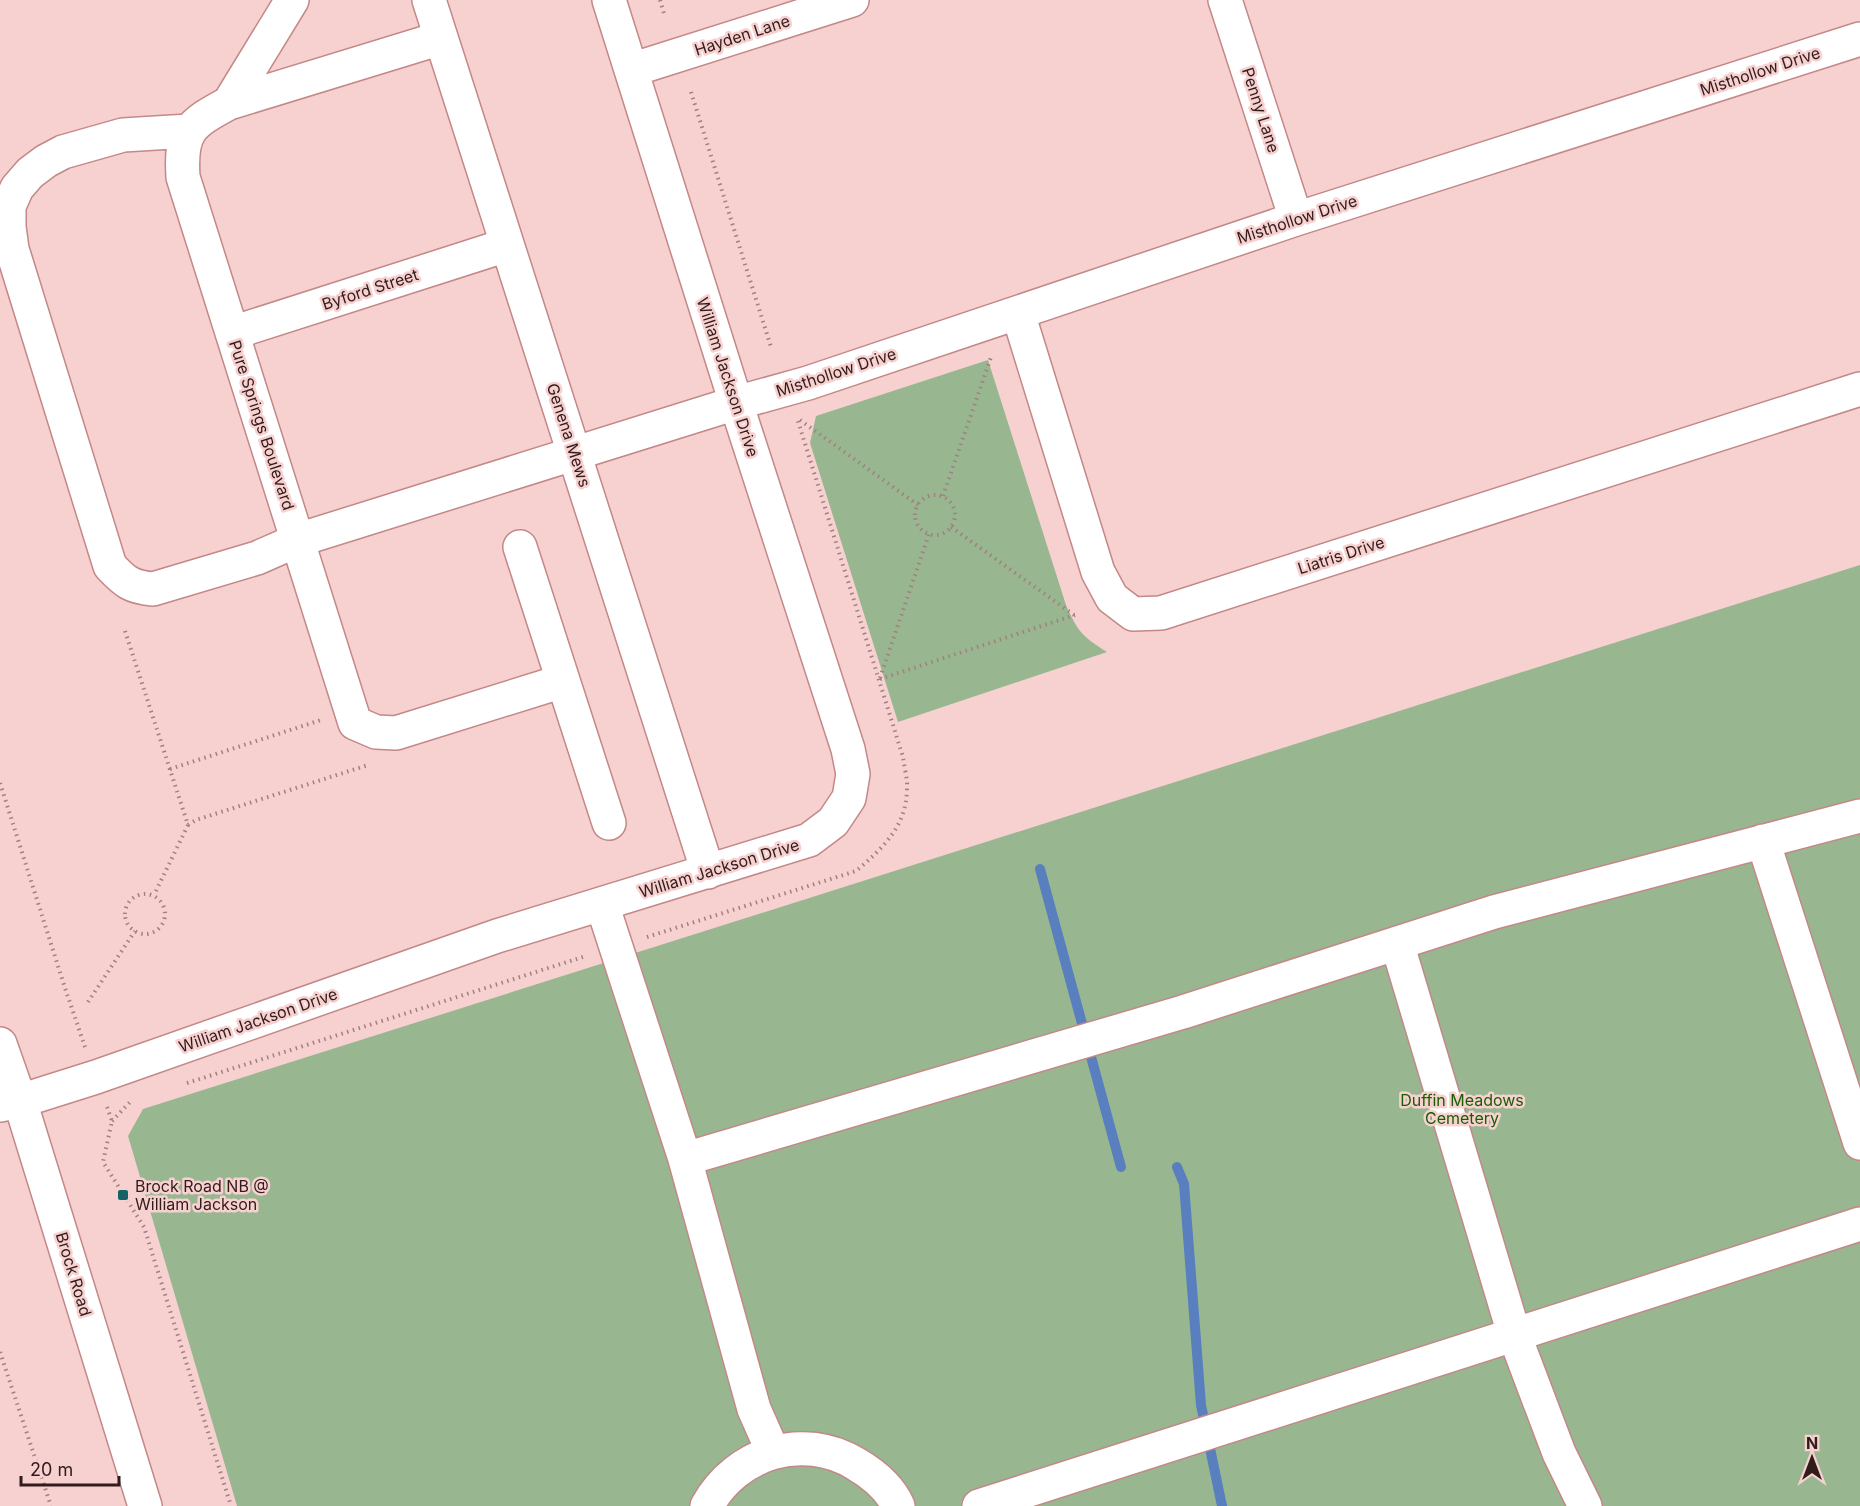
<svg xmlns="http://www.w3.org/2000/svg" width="1860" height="1506" font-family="Inter,sans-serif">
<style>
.green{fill:#98b791}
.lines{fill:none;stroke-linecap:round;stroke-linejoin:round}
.stream{stroke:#597fbe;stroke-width:10}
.minor-casing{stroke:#c38887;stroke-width:36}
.major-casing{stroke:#c38887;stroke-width:36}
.path{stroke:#a08180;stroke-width:4;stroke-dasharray:1.5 4.5;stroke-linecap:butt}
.minor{stroke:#fff;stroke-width:33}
.major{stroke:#fff;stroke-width:33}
.poi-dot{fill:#136367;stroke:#f7d1d0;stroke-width:2}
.labels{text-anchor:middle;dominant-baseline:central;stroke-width:5;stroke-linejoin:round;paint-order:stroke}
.street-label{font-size:16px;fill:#321b1b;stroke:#f7d1d0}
.park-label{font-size:16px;fill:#185e01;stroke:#f7d1d0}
.poi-label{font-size:16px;fill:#321b1b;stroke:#f7d1d0;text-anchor:start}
</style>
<rect width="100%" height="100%" fill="#f7d1d0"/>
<path class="green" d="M988,360L1066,605C1078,632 1082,636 1107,652L898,722L810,443L816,416Z
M1860,565V1506H237L128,1136L143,1109Z"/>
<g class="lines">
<path class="stream" d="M1040,869L1121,1167
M1177,1167L1184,1184L1201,1405L1222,1506"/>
<g class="minor-casing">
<path id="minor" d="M429,0L708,872
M1225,0L1296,219
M441,38L229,103C190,124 180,131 183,177L355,723L376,732L396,733L563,681
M631,70L852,0
M229,103L292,0
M189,131L123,135L63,152L46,161L30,173L17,188L9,206V227L12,249L110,566C125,582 131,587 153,589L257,558L298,540L736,403L808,383L1296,219L1860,39
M1018,313L1098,572L1112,598L1133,614L1161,613L1860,389
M232,333L507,245
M520,547L609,823
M1763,841L1860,1143
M602,904L685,1159L754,1409L773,1452
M1397,943L1514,1334L1559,1453L1585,1506
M0,1105L20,1101L96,1077L497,936L809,840L833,822L849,798L853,774L848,749L736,403L609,0
M685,1159L1183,1012L1494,912L1860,816
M707,1506C737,1452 803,1432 856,1464C873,1474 890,1488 898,1506
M979,1506L1860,1224"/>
</g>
<g class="major-casing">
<path id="major" d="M0,1044L20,1101L145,1506"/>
</g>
<path class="path" d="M660,0L665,17
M691,92L771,347
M800,420L918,505
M915 515a20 20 0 1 1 40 0a20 20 0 1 1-40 0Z
M943,496L991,357
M951,527L1074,615
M125,631L188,825L154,895
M880,678L929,534
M880,679L1075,615
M170,769L321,720
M0,783L65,988L85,1047
M188,825L196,820L368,765
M125 914a20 20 0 1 1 40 0a20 20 0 1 1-40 0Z
M647,937L856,871C882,849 906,827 907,790C908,779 904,767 903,757L797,418
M88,1002L135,931
M187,1083L586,956
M107,1107L112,1121L103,1162L144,1227L231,1506
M112,1121L131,1101
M0,1352L51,1506"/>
<use href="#minor" class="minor"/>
<use href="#major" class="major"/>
</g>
<rect class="poi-dot" x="117" y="1189" width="12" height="12" rx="3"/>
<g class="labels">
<g class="street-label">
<text transform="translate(742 35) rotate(-18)">Hayden Lane</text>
<text transform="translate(1760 71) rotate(-18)">Misthollow Drive</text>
<text transform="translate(1261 110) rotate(72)">Penny Lane</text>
<text transform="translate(1297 219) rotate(-18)">Misthollow Drive</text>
<text transform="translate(370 289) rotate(-18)">Byford Street</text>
<text transform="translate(836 372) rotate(-18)">Misthollow Drive</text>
<text transform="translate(728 377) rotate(72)">William Jackson Drive</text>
<text transform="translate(262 425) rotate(72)">Pure Springs Boulevard</text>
<text transform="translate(569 435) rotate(72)">Genena Mews</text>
<text transform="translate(1341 555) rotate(-18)">Liatris Drive</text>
<text transform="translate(719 868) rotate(-17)">William Jackson Drive</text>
<text transform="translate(258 1020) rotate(-19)">William Jackson Drive</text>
<text transform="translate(74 1274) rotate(73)">Brock Road</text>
</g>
<g class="park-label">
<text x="1462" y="1100">Duffin Meadows<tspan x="1462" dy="18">Cemetery</tspan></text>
</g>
<g class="poi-label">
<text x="135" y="1186">Brock Road NB @<tspan x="135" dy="18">William Jackson</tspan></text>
</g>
</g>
<g transform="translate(1812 1458)" stroke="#f7d1d0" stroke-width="4.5" paint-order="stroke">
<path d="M0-4.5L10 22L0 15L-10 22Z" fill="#321b1b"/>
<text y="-9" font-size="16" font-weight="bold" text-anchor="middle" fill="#321b1b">N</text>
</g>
<path d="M21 1476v9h98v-9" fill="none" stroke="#321b1b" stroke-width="3"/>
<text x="30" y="1476" font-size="18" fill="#321b1b" stroke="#f7d1d0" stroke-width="4.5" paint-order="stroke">20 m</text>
</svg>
